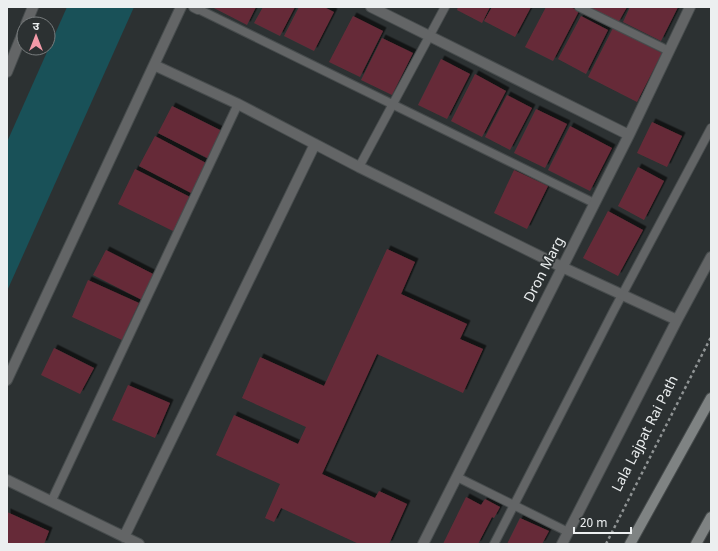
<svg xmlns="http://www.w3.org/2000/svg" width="718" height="551" font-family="Georgia,'Noto Sans Devanagari',serif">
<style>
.green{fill:#195158}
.building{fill:#662c38;filter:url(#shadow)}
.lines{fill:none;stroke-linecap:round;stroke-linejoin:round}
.lane-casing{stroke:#474c4d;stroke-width:10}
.street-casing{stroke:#474c4d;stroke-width:12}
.secondary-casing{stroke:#474c4d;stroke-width:12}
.path{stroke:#8f9394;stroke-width:2.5;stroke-dasharray:3 3;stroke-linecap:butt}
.lane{stroke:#636566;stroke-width:8}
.street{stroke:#636566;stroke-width:10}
.secondary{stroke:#7f8383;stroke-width:10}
.labels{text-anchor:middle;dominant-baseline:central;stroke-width:3.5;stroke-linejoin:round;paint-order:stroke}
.street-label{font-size:14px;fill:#eceff0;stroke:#2c3132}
</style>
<defs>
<filter id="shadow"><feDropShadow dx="3.5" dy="-3.5" stdDeviation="0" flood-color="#0009"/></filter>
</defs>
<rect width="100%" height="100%" fill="#2c3132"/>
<path class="green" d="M67,7H134L7,291V142Z"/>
<path class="building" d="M212,7H256L247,25Z
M263,7H295L280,36L254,23Z
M299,7H324L334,12L314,51L284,36Z
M458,7H490L482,23L457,10Z
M492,7H531L515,37L484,21Z
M546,7H570L579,11L553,61L525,47Z
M587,7H627L618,23Z
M630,7H678L661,41L623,22Z
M353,16L383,31L360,77L329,62Z
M581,16L608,30L586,74L558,59Z
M613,28L662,53L637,102L588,77Z
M382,38L413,53L392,95L361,80Z
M441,59L470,74L447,119L418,105Z
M475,74L506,91L482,137L451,121Z
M507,95L532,108L510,150L485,137Z
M172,106L224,132L211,160L158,133Z
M536,109L567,124L545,168L514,153Z
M652,122L682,136L667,167L637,153Z
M570,126L612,148L590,191L548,170Z
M155,136L208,164L193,194L139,166Z
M638,167L664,181L644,220L618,206Z
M135,169L192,198L175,232L118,204Z
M514,170L548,186L527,229L494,213Z
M608,211L643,230L618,276L583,258Z
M387,249L415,262L401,294L467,324L460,339L483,349L463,393L377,354L322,474L375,498L379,491L407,504L389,544H359L281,508L274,522L265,518L280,484L216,455L234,415L298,444L306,427L242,398L260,357L324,386Z
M106,250L157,276L144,301L93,275Z
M88,280L139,303L122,340L72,317Z
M54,348L94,368L80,394L41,375Z
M128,385L170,403L155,438L112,420Z
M466,497L481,505L485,499L500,507L494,518L492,517L478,544H443Z
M7,512L49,531L44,544H7Z
M520,518L549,531L542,544H507Z"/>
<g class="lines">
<g class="lane-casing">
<path id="lane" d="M579,7L669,51
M198,9L594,203
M359,167L445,7
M457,477L568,532
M51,502L238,104
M494,544L614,310L711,128"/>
</g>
<g class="street-casing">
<path id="street" d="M194,7L198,9
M371,7L629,135
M26,24L33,7
M154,65L238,104L359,167L562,267L677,320
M7,72L24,30
M7,380L181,7
M7,480L139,544
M124,537L315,144
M423,544L629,135L690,7
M562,544L677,320L711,257"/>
</g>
<g class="secondary-casing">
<path id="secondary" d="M630,544L711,398
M696,544L711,517"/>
</g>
<path class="path" d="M606,544L711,337"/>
<use href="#lane" class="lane"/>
<use href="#street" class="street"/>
<use href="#secondary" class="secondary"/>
</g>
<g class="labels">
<g class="street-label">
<text transform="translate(545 270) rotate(-63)">Dron Marg</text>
<text transform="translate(646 434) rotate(-63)">Lala Lajpat Rai Path</text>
</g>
</g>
<rect width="718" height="551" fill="none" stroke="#eceff0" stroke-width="16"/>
<g transform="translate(36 36)"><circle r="19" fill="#2c3132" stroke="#797d7e"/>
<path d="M0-3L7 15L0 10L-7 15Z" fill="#f39aa8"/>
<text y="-6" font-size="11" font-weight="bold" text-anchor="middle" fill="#eceff0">उ</text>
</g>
<path d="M574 527v6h57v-6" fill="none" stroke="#eceff0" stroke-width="2"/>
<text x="580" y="527" font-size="12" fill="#eceff0" stroke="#2c3132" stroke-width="3" paint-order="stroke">20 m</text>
</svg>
